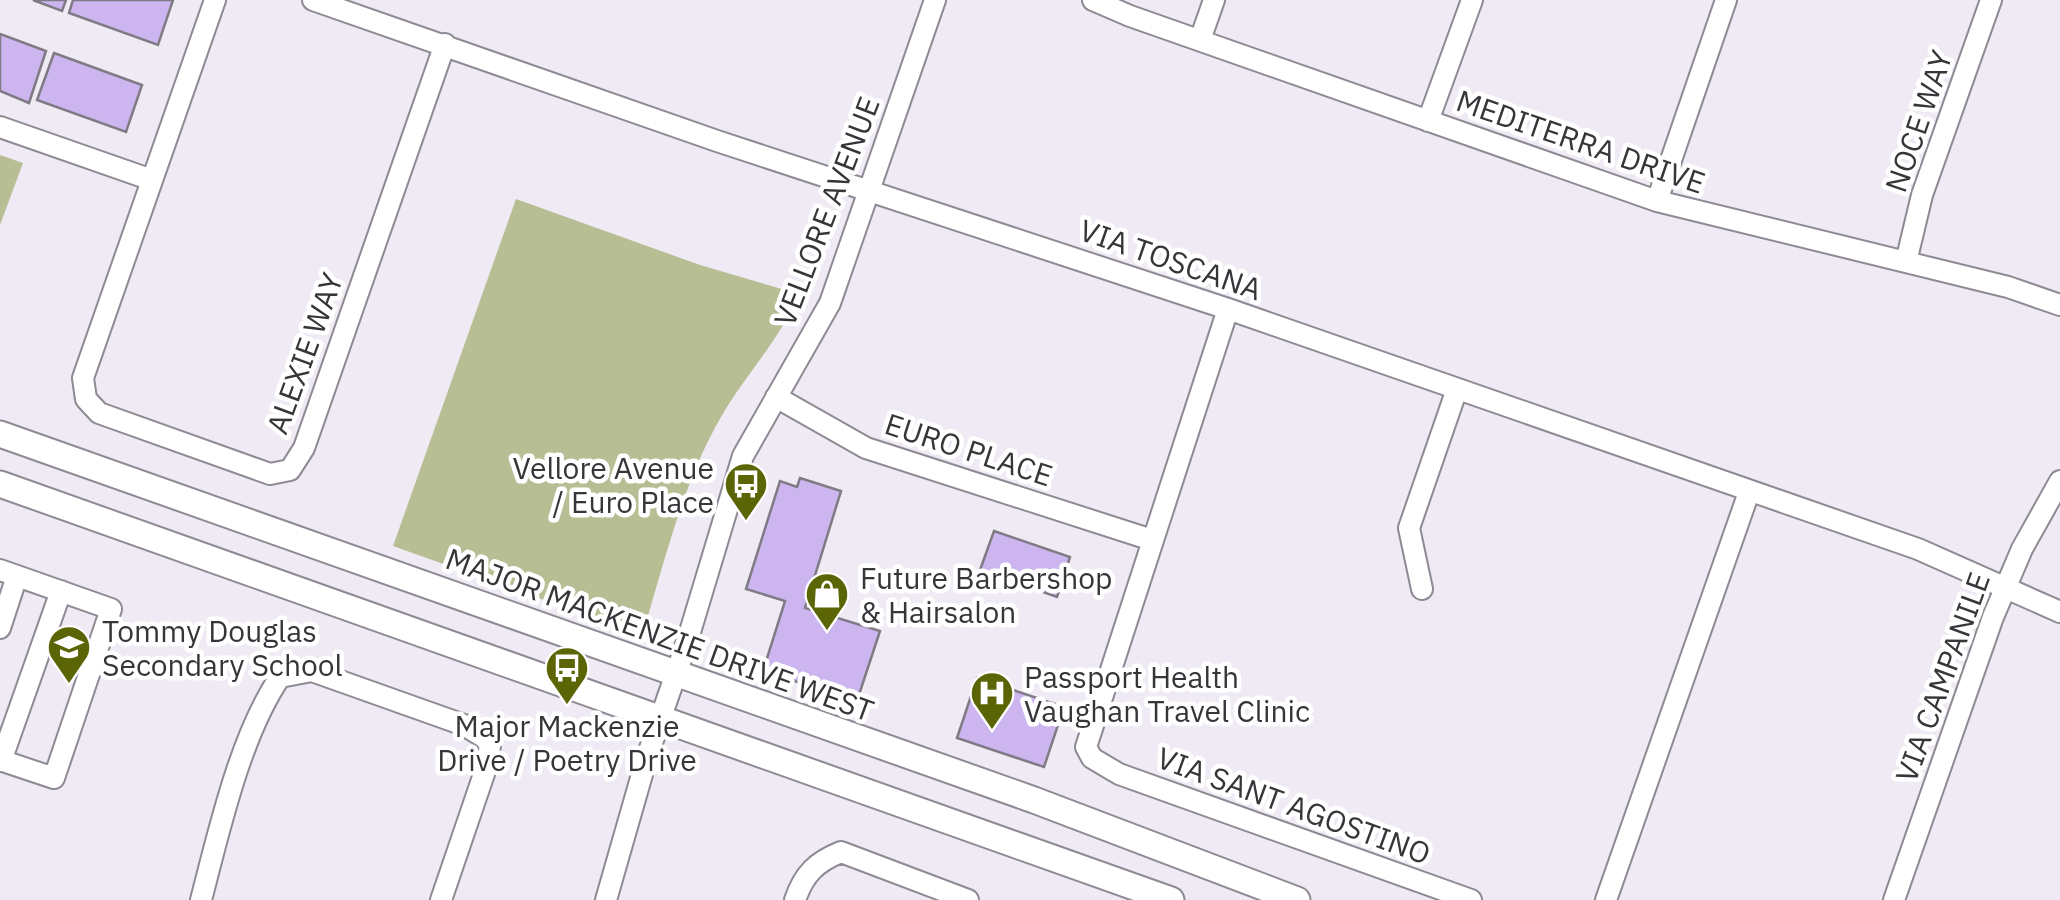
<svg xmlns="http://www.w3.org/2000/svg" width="2060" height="900" font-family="'IBM Plex Sans',sans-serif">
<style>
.green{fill:#b7be94}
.building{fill:#cdb5ef;stroke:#7e7b84;stroke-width:2.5}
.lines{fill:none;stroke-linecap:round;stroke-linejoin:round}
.minor-casing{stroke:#8e8a93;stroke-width:24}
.major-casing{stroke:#8e8a93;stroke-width:29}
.minor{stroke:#fff;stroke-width:20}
.major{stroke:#fff;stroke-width:25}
.labels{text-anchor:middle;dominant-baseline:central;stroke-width:9;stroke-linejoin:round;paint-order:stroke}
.street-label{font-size:30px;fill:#373539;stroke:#fff}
.poi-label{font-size:30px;fill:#373539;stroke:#fff;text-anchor:start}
</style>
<rect width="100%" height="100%" fill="#efeaf4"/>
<path class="green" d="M0,155L23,163L0,225Z
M516,199L700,265L799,294C780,340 745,375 721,417C685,478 665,559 645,626L628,630L393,546Z"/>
<path class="building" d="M33,0H66L62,11Z
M73,0H173L158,45L69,13Z
M0,34L46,51L29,103L0,91Z
M54,53L142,85L126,132L37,100Z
M800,478L841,491L805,608L880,631L857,701L763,671L785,601L746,589L780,481L797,487Z
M994,531L1070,557L1057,597L980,570Z
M977,678L1064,707L1044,767L957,738Z"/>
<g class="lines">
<g class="minor-casing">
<path id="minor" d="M215,0L83,378L86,399L99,413L270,474L290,470L304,448L445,44
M313,0L717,141L1228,309L1918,549L2060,612
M1093,0L1130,16L1657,201L2008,287L2060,305
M1200,40L1214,0
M1428,121L1472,0
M0,127L152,180
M1657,201L1726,0
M1906,262L1922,195L1991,0
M1228,309L1086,747L1092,758L1119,774L1471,900
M776,397L866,448L1152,540
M0,570L111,609L54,778L0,760
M1422,589L1409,528L1457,389
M0,628L17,576
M1,761L61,591
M201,900C219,831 240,736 280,677L312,671L464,725L485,738L490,746L485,771L441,900
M606,900L647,757L687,642L743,456L830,303L935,0
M795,900C804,874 816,862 841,852L968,900
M1606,900L1749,492
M1894,900L1993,617L2022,549L2060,481"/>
</g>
<g class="major-casing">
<path id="major" d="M0,434L1034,800L1297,900
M0,484L1171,900"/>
</g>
<use href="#minor" class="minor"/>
<use href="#major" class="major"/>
</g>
<defs>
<g id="bus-pin" transform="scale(2.25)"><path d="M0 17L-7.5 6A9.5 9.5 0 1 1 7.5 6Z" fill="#5b6506" stroke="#fff"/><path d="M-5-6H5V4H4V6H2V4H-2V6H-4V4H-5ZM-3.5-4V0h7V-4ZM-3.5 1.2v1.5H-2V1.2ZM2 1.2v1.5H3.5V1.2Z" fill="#fff"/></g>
<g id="shop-pin" transform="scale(2.25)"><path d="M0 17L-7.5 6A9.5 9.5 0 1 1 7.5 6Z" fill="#5b6506" stroke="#fff"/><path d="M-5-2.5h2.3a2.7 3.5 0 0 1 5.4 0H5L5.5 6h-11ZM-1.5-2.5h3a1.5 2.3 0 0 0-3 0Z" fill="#fff"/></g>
<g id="school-pin" transform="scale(2.25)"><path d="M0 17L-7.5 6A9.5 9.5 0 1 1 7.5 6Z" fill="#5b6506" stroke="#fff"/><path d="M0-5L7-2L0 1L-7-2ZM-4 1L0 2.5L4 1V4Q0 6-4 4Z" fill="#fff"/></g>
<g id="hospital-pin" transform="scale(2.25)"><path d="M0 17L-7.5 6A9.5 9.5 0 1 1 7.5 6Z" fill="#5b6506" stroke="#fff"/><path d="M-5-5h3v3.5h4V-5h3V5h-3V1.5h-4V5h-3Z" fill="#fff"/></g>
</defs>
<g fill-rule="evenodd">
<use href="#bus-pin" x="746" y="484"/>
<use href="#shop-pin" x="827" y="594"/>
<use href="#school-pin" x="69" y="647"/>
<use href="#bus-pin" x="567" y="668"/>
<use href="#hospital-pin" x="992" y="693"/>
</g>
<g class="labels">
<g class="street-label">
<text transform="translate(1918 121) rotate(-71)">NOCE WAY</text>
<text transform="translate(1581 141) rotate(19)">MEDITERRA DRIVE</text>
<text transform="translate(826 211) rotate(-69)">VELLORE AVENUE</text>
<text transform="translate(1171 259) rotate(19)">VIA TOSCANA</text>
<text transform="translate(304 353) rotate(-70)">ALEXIE WAY</text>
<text transform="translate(969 449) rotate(18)">EURO PLACE</text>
<text transform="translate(660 634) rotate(20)">MAJOR MACKENZIE DRIVE WEST</text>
<text transform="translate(1942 677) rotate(-70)">VIA CAMPANILE</text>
<text transform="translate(1294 805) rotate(20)">VIA SANT AGOSTINO</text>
</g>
<g class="poi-label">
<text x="714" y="467" text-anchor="end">Vellore Avenue<tspan x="714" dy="34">/ Euro Place</tspan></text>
<text x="860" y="577">Future Barbershop<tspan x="860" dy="34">&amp; Hairsalon</tspan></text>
<text x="102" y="630">Tommy Douglas<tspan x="102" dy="34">Secondary School</tspan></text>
<text x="1024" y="676">Passport Health<tspan x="1024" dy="34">Vaughan Travel Clinic</tspan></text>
<text x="567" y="725" text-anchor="middle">Major Mackenzie<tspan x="567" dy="34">Drive / Poetry Drive</tspan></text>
</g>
</g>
</svg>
